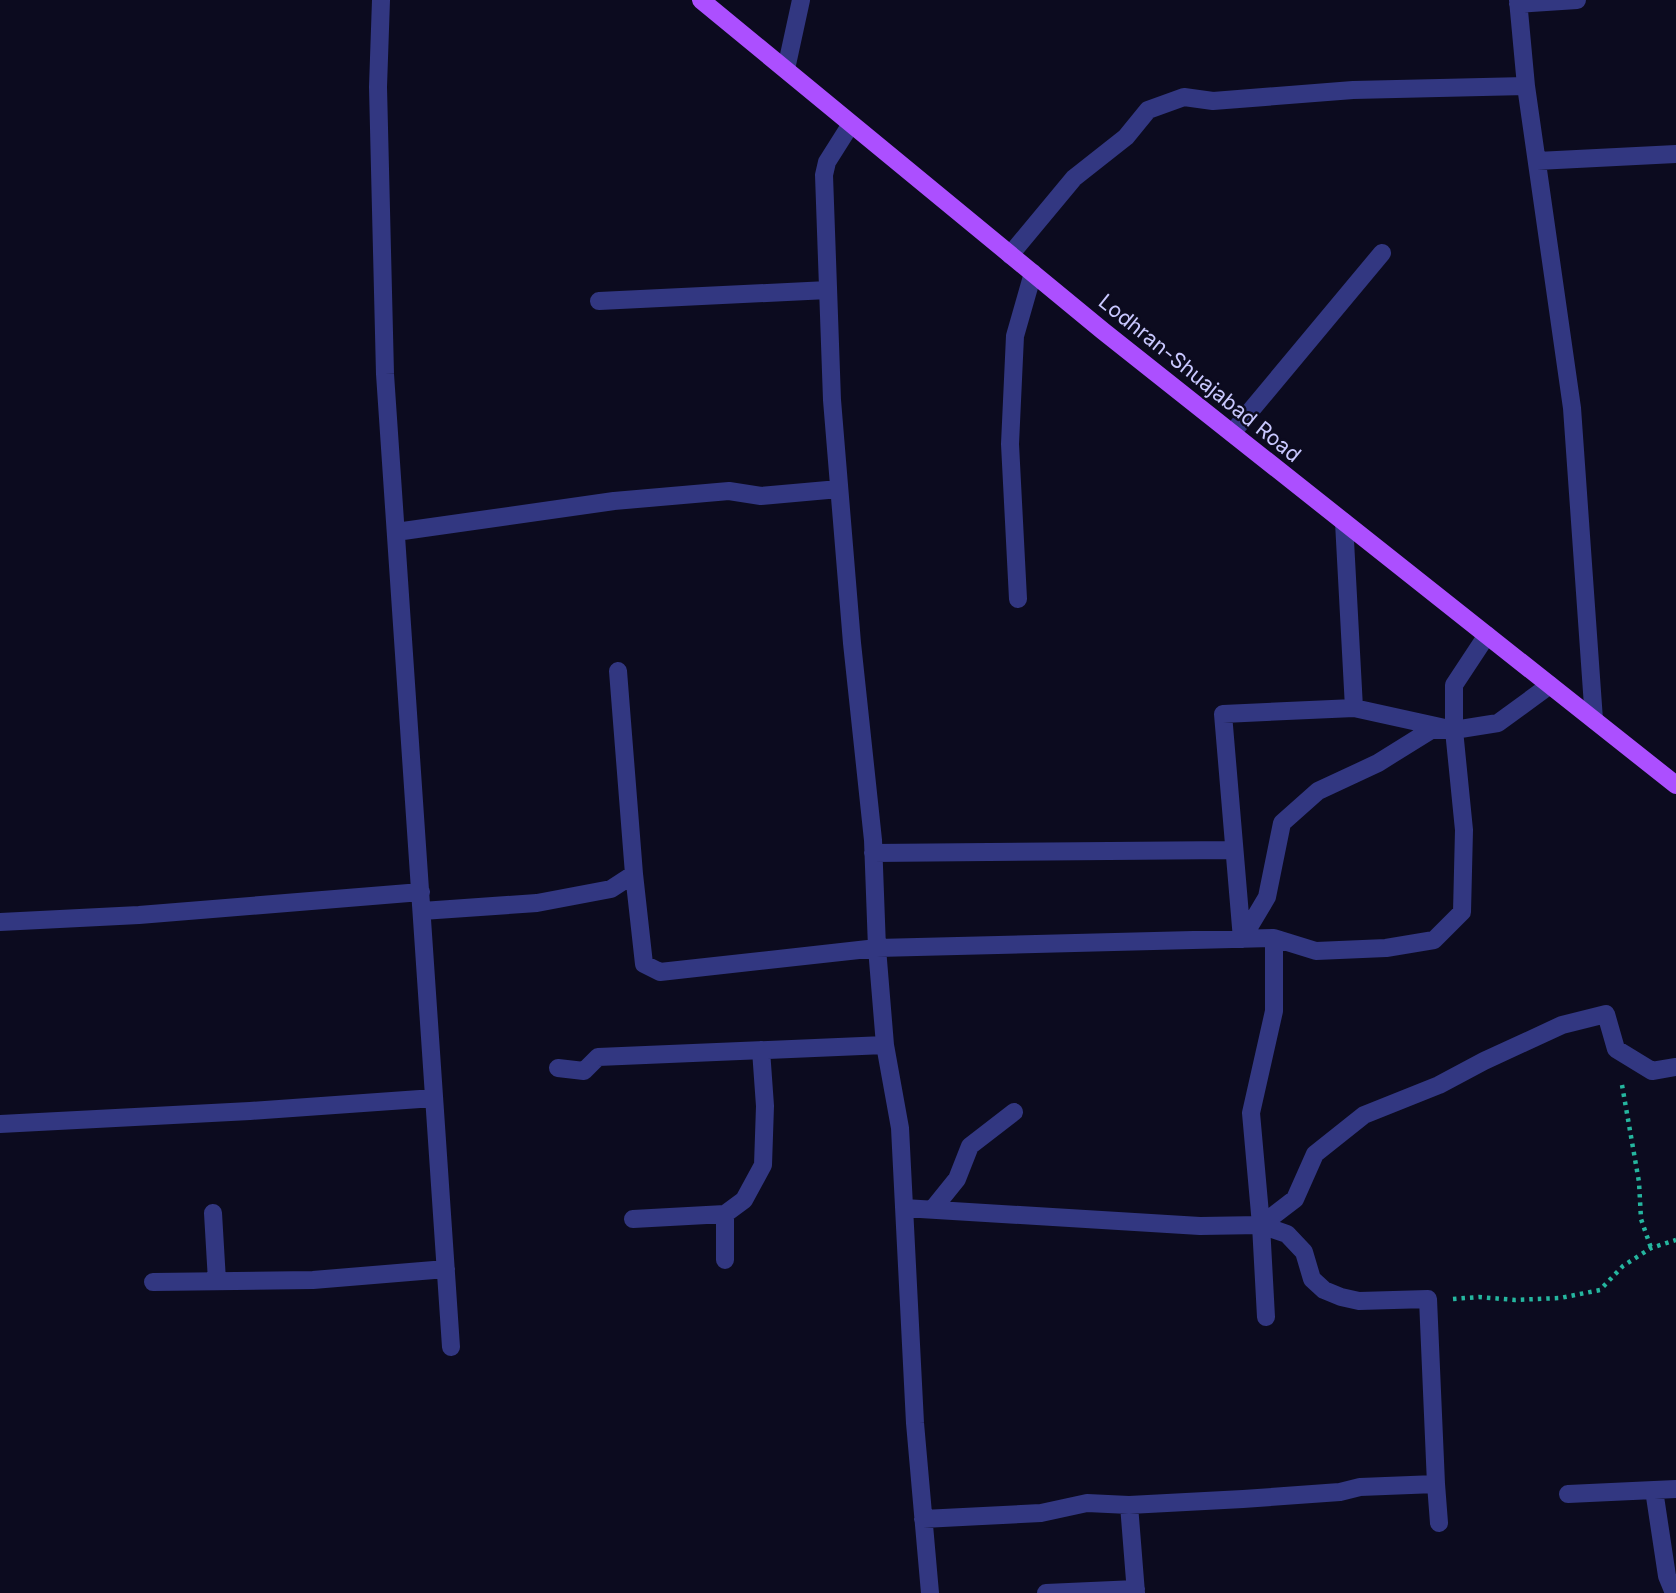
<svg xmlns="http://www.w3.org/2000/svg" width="1676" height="1593" font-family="Inter,sans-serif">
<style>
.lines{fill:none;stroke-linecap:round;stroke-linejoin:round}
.path{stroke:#25b69f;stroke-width:4.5;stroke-dasharray:3.5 5;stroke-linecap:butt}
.minor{stroke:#323781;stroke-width:18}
.primary{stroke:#ac4fff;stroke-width:18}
.labels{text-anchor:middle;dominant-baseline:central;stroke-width:5;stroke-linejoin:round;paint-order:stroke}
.street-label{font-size:21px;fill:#c9c8ff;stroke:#0c0b1f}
</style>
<rect width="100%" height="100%" fill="#0c0b1f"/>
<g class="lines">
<path class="path" d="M1622,1085L1639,1182L1641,1219L1651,1248
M1453,1299L1479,1297L1515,1300L1560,1298L1600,1290L1623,1266L1651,1248L1676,1240"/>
<path class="minor" d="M381,0L378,87L385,374L451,1347
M1518,0L1526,86L1572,408L1594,720
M1518,4L1577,0
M786,69L801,0
M851,124L827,162L824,175L832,400L852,643L873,840L877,948L885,1045L900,1128L915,1423L930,1593
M1537,161L1676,154
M1010,255L1074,178L1126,137L1148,110L1184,97L1213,101L1353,90L1526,86
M599,301L828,290
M1232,433L1382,253
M1344,522L1354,708
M396,532L614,501L729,491L761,496L839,489
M1018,599L1010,444L1015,336L1033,273
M873,853L1233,850
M634,874L644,964L660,972L877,948L1274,938L1316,951L1386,948L1434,940L1462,912L1464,830L1454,730
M422,911L537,903L611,889L634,874L618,671
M0,922L139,915L421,892
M1242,939L1223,714L1354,708L1454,730V685L1487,635
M1242,939L1267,897L1282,823L1318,791L1378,763L1431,730H1454L1498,723L1550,685
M558,1068L584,1071L598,1057L885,1045
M0,1124L250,1111L434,1098
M904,1208L1200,1226L1261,1225L1287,1234L1304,1252L1312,1279L1324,1290L1341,1297L1359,1301L1428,1299L1436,1484
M932,1210L957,1179L970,1146L1014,1112
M213,1213L217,1281
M633,1219L725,1214
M1261,1225L1295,1199L1315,1154L1364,1115L1439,1085L1484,1061L1562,1025L1606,1014L1616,1049L1652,1071L1676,1067
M725,1260V1214L744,1200L763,1165L765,1106L761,1050
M153,1282L313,1280L446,1269
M1266,1317L1261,1225L1251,1113L1274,1011V938
M1654,1490L1676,1489
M1568,1494L1654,1490L1667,1576L1674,1593
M1129,1505L1136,1593
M923,1519L1041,1513L1087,1503L1129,1505L1243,1499L1340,1492L1360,1487L1436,1484L1439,1523
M1046,1593L1136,1589"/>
<path class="primary" d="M701,0L1103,331L1676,785"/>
</g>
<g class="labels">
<g class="street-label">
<text transform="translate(1200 378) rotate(39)">Lodhran-Shuajabad Road</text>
</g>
</g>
</svg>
